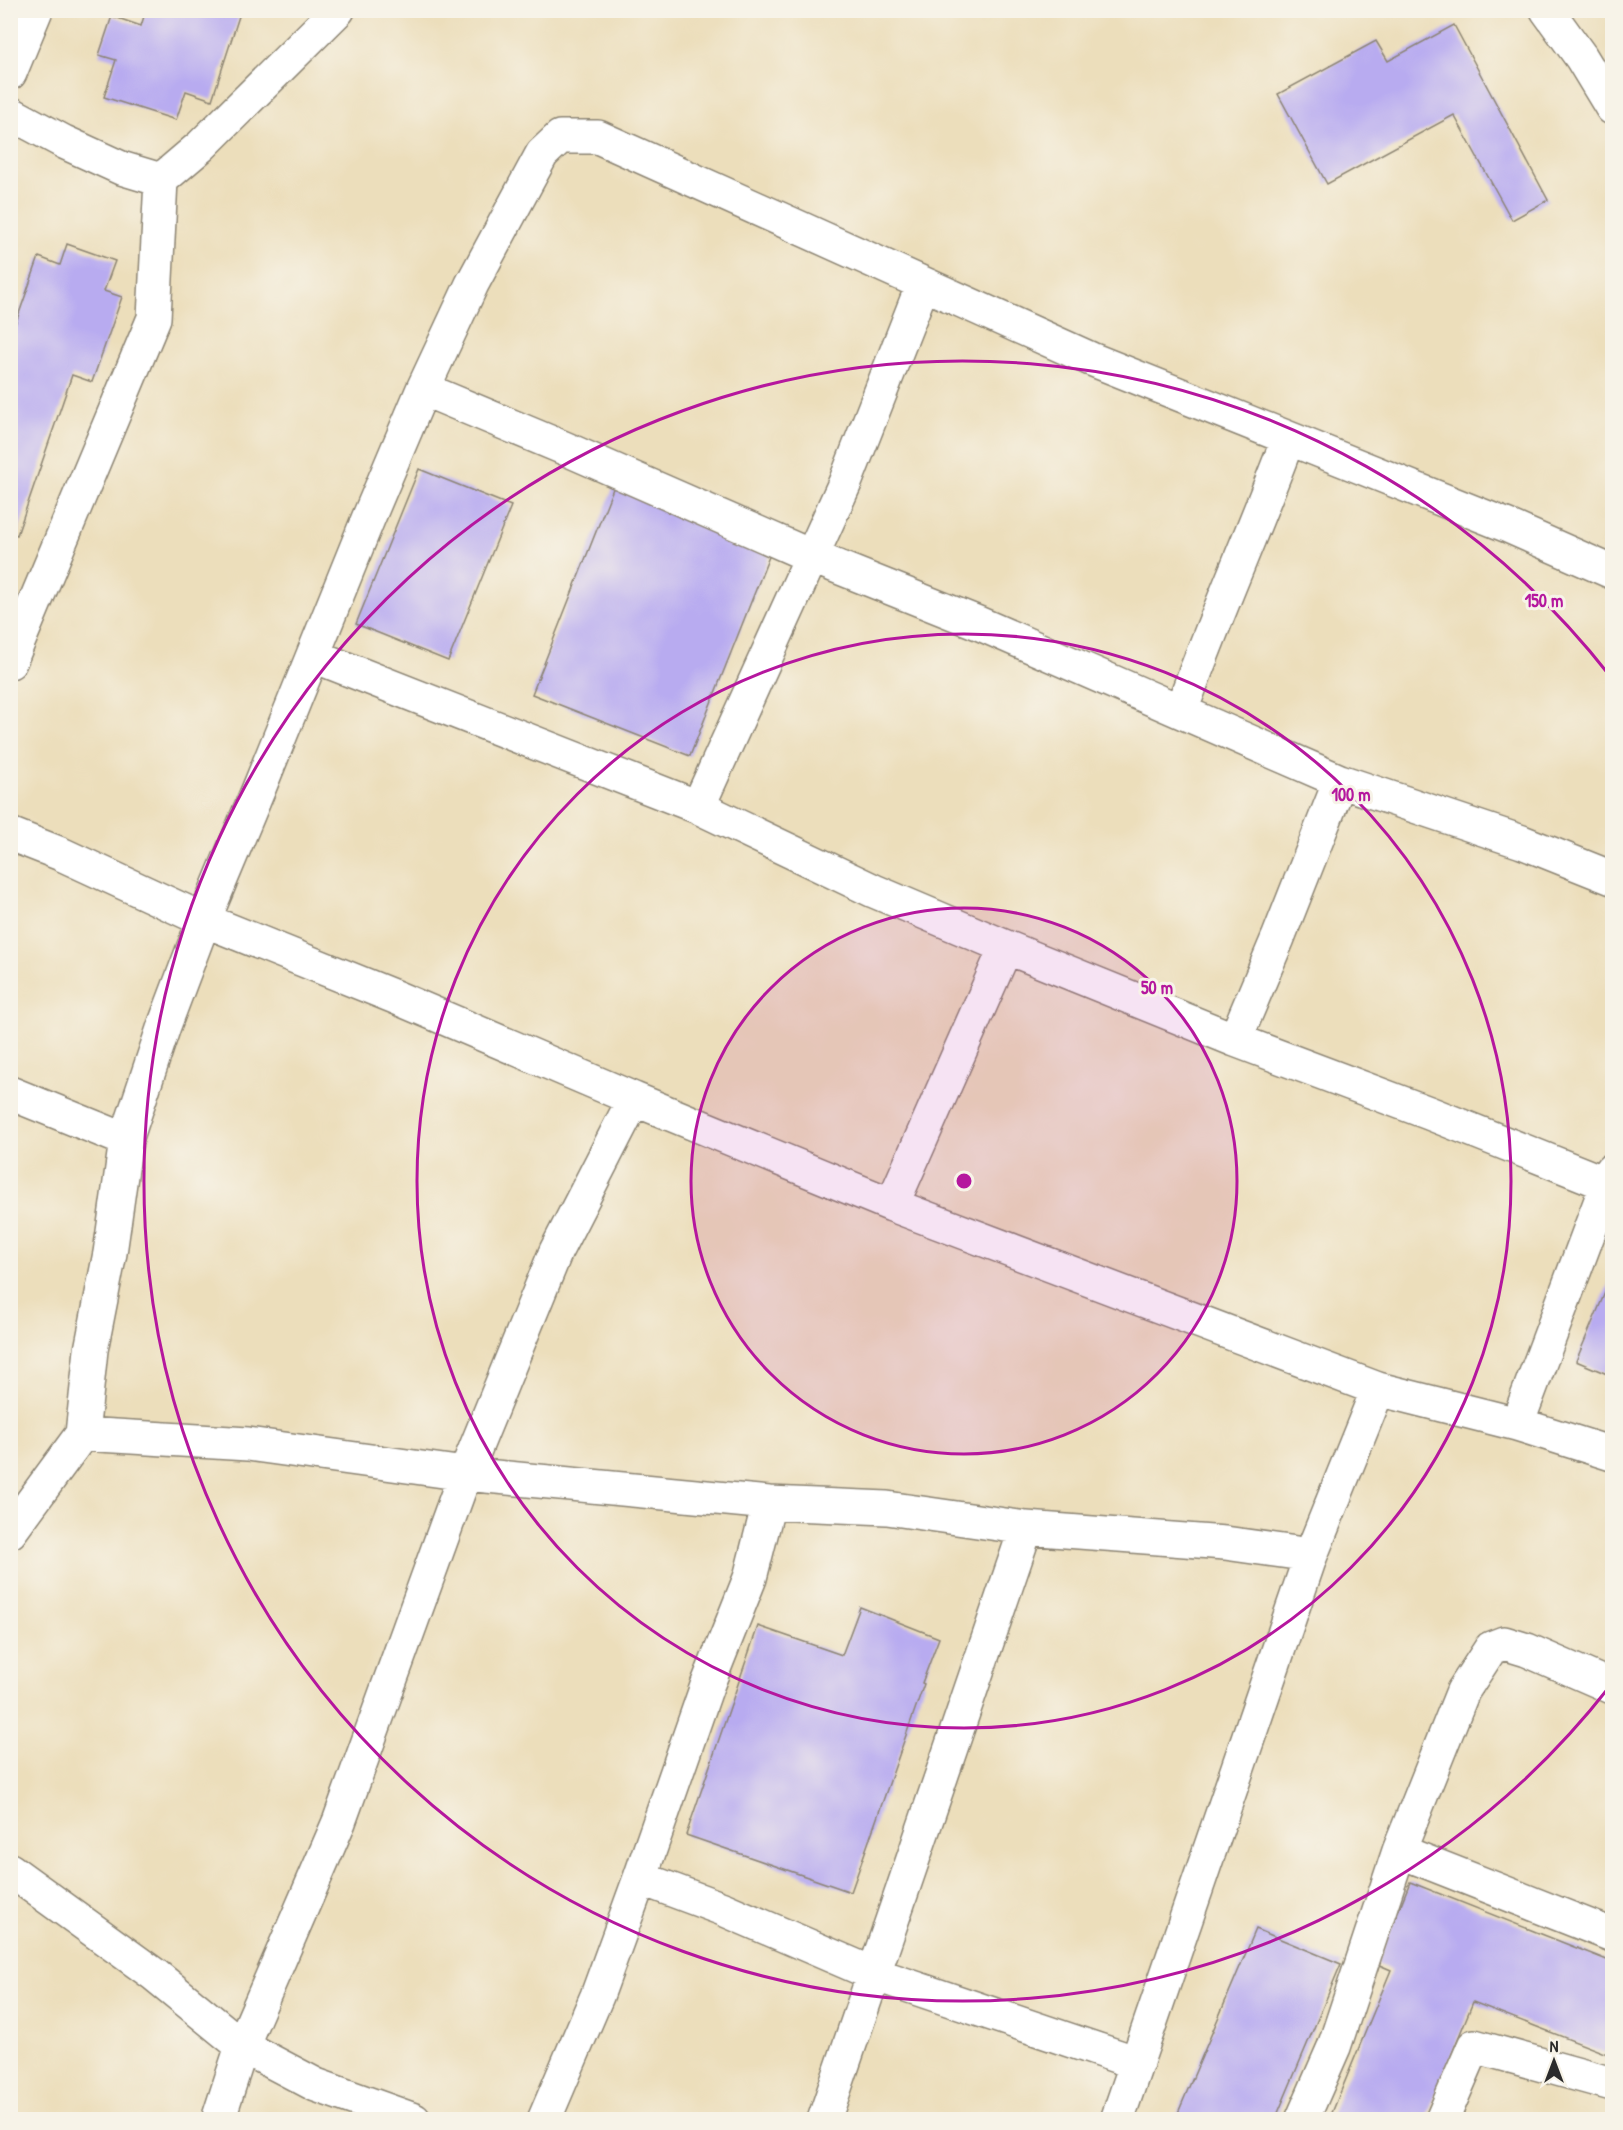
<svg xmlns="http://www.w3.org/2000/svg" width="1623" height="2130" font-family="'Patrick Hand',sans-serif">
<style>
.building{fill:#b8abf0}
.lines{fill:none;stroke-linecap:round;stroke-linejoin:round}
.minor-casing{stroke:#8c8473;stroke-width:36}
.minor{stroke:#fff;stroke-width:33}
.ring{fill:none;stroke:#b5179e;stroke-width:3}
.centre{fill:#b5179e;stroke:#f7f3e8;stroke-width:3}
.ring-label{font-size:18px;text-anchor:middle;font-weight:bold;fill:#b5179e;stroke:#f7f3e8;stroke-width:6;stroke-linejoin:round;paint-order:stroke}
</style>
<rect width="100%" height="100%" fill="#f7f3e8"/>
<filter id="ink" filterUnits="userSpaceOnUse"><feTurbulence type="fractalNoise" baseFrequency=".0167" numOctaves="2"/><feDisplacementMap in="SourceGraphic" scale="12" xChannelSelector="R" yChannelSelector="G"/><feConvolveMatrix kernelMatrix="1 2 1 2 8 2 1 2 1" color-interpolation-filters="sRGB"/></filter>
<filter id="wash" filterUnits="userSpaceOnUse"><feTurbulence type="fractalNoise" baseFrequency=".008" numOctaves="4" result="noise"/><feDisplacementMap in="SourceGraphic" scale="24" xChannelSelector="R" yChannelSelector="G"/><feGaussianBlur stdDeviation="1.35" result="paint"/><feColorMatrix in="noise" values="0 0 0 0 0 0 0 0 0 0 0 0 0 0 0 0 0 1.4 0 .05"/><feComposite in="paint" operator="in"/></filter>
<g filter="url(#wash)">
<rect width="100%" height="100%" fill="#ecdebb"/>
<g id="blocks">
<path class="building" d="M146,10H241L212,100L186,91L176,120L104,97L116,60L99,55L112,16L141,26Z
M1454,25L1548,200L1512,220L1454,115L1327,184L1278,94L1376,41L1388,61Z
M67,244L115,261L104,291L122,297L92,382L72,375L17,535L10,533V339L39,257L60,265Z
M419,469L511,506L448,661L356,624Z
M614,486L772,549L690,756L532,694Z
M1612,1276V1376L1576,1361Z
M860,1607L939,1638L922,1683L924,1684L851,1892L686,1835L758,1626L842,1655Z
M1410,1882L1612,1962V2056L1473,2002L1425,2120H1329L1391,1970L1377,1964Z
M1256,1929L1341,1964L1275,2120H1175Z
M267,2113L292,2118V2120H266Z"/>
</g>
</g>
<g filter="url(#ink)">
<use href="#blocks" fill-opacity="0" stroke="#8c8473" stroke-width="1.5"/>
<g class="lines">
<g class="minor-casing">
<path id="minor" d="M1547,10L1581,57L1612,108
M10,73L36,10
M10,113L64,142L121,168L161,180L201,146L338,10
M423,389L564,448L813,557L978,623L1340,781L1522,842L1612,878
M314,656L698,807L845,483L923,284
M10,662L154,318L161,180
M1181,711C1214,619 1254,530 1288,439
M698,807L874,891L1006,947L1235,1040L1429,1113L1607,1184L1612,1170
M10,834L61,854L204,920L395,997L634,1099
M1235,1040L1278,938L1340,781
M10,1093L126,1140
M892,1205L1006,947
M1517,1424L1607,1184
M82,1434L91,1350L110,1253L126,1140L164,1026L204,920L260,786L368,519L423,389L472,284L542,154L560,137H598L1091,359L1508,526L1612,572
M769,1503L750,1578L707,1686L640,1878L723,1909L874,1974L1137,2063
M10,1532L82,1434L248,1444L465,1474L769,1503L887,1508L1026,1528L1225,1543L1311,1555
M1399,1851L1612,1935
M10,1870L155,1975L242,2046L316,2085L414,2120
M218,2120L242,2046L339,1822L465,1474L556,1251L634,1099L892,1205L1378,1389L1517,1424L1612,1454
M544,2120L597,1996L640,1878
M824,2120L1026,1528
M1117,2120L1311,1555L1378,1389
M1302,2120L1334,2047L1399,1851L1463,1691L1491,1648L1504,1643L1527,1650L1612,1687
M1442,2120L1474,2046L1612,2084"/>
</g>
<use href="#minor" class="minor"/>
</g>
</g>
<circle cx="964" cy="1181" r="273" fill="#b5179e" fill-opacity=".12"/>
<g class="ring">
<circle cx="964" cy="1181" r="273"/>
<circle cx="964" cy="1181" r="547"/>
<path d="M1610 1686A820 820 0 1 1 1610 676"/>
</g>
<circle cx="964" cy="1181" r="9" class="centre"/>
<g class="ring-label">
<text x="1544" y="607">150 m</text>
<text x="1351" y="801">100 m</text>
<text x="1157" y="994">50 m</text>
</g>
<rect width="1623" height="2130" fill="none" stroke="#f7f3e8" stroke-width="36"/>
<g transform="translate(1554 2061)" stroke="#f7f3e8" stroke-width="4.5" paint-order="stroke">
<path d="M0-4.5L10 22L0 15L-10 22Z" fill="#2b2b2b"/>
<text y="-9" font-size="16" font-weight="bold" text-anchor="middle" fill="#2b2b2b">N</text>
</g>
</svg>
